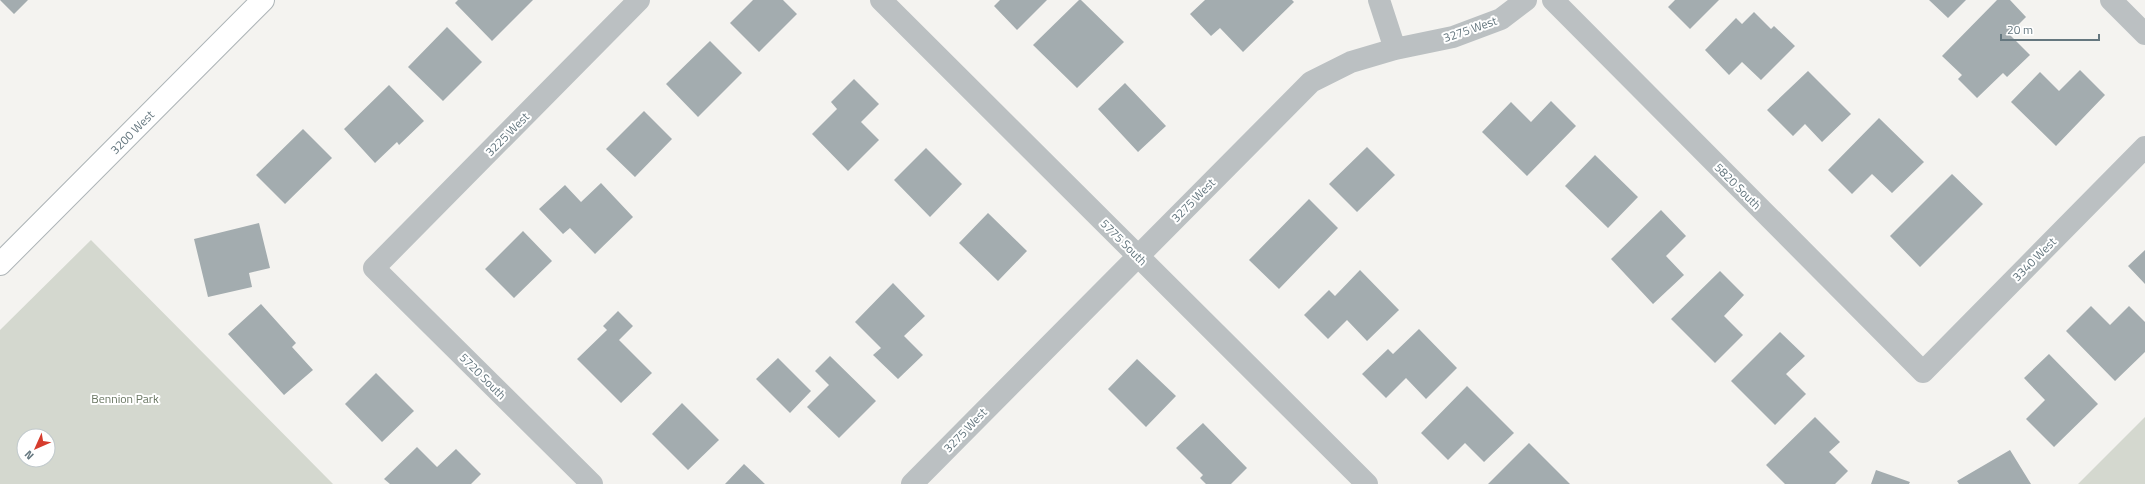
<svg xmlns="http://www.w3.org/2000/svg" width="2145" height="484" font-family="'Titillium Web',sans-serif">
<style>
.green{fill:#d4d8cf;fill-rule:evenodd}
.building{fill:#a3acaf}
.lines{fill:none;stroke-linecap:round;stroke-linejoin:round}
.secondary-casing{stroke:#adb4b7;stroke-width:24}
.street{stroke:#bbc0c2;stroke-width:22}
.secondary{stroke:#fff;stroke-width:22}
.labels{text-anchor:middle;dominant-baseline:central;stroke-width:4;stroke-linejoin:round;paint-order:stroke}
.street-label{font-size:12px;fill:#65777f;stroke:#fff}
.park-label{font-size:12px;fill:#6a7763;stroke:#fff}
</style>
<rect width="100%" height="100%" fill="#f4f3f0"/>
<path class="green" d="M91,240L333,484H0V330ZM24,436H48V460H24Z
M2145,417V484H2078Z"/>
<path class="building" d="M0,0H28L14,14Z
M458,0H533L492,41L455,3Z
M753,0H783L797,14L759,52L730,23Z
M1000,0H1047L1017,30L994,6Z
M1079,0H1081L1124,42L1077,88L1033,45Z
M1205,0H1292L1294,2L1243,52L1220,28L1211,36L1190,14Z
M1675,0H1719L1690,29L1668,7Z
M1929,0H1966L1948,18Z
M1997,0H2010L2026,17L2009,34L2030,55L2007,77L2003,73L1977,98L1958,79L1962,75L1942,56Z
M1754,12L1771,29L1774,26L1795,46L1761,80L1742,62L1729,75L1705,50L1736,18L1742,24Z
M447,27L482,62L443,101L408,67Z
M710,41L742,73L698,117L666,84Z
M2080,70L2105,95L2056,146L2011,102L2040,72L2059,91Z
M1808,71L1851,114L1822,142L1805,124L1793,136L1767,110Z
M854,79L879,104L861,122L879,140L848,171L812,134L837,109L831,102Z
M1125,83L1166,126L1138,152L1098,109Z
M389,85L424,121L399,145L397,142L375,163L344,129Z
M1551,101L1576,126L1527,176L1482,132L1511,102L1531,122Z
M644,111L672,139L635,177L606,149Z
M1879,118L1924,162L1892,193L1872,174L1852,194L1828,170Z
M303,129L332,158L285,204L256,175Z
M1367,147L1395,175L1357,212L1329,184Z
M926,148L962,184L930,217L894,180Z
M1595,155L1638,197L1608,228L1565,186Z
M1952,174L1983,204L1920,267L1890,236Z
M601,183L633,217L595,254L570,228L563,234L539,209L565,185L581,202Z
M1309,199L1338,228L1279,289L1249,260Z
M1661,210L1686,236L1666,256L1684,275L1653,304L1611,259Z
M988,213L1027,251L998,281L959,243Z
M259,223L270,268L249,273L252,287L208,297L194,239Z
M523,231L552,261L514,298L485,269Z
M2145,250V284L2128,266Z
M1360,270L1399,310L1367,341L1347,320L1328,339L1304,315L1329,290L1335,296Z
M1720,271L1744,295L1724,316L1743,335L1715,363L1671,319Z
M893,283L925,316L904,336L923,355L898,379L873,355L881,348L855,322Z
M261,304L296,343L292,347L313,370L284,395L228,334Z
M2091,306L2110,325L2129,306L2145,322V352L2115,381L2066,331Z
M618,311L633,326L619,340L652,373L621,403L577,359L607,330L603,326Z
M1419,329L1457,368L1426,399L1406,378L1386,398L1362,374L1388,349L1393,354Z
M1780,332L1805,356L1786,374L1806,394L1775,425L1731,381Z
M2049,354L2098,404L2054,447L2026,419L2045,400L2024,378Z
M830,356L876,401L839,438L807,407L829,385L815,371Z
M778,358L811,391L790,413L756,379Z
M1137,359L1176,396L1146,427L1108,389Z
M376,373L414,411L382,442L345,404Z
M1467,386L1514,433L1484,462L1465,443L1448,460L1421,433Z
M682,403L719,440L688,470L652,434Z
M1815,417L1840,442L1829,452L1848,471L1835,484H1785L1766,465Z
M1203,423L1247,468L1231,484H1206L1200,478L1203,475L1176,448Z
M1529,443L1570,484H1488Z
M417,447L437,467L456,449L481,474L471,484H390L384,479Z
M2010,450L2031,484H1959L1957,481Z
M744,464L765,484H725Z
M1876,470L1910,482L1909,484H1871Z"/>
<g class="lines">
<g class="secondary-casing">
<path id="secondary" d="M0,264L263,0"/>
</g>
<path class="street" d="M881,0L1367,484
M1379,0L1395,49
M1553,0L1923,372L2145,147
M2111,0L2145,34
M592,484L374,268L639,0
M912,484L1311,82L1351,62L1395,49L1453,37L1501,19L1526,0"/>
<use href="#secondary" class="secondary"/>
</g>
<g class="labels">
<g class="street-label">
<text transform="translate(1470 29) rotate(-19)">3275 West</text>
<text transform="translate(132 132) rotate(-45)">3200 West</text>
<text transform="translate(507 134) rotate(-45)">3225 West</text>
<text transform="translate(1738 186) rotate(45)">5820 South</text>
<text transform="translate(1193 200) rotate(-45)">3275 West</text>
<text transform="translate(1124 242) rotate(45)">5775 South</text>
<text transform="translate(2034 259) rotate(-45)">3340 West</text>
<text transform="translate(483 376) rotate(45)">5720 South</text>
<text transform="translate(965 430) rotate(-46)">3275 West</text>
</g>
<g class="park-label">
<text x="125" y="398">Bennion Park</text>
</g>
</g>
<g transform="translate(36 448) rotate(225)"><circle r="19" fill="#ffffff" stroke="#c1c9cc"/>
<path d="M0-3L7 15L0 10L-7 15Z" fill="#d63c2d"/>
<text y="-6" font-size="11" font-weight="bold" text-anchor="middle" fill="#65777f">N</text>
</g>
<path d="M2001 34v6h98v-6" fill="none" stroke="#65777f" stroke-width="2"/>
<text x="2007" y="34" font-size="12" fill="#65777f" stroke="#ffffff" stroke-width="3" paint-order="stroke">20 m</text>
</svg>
